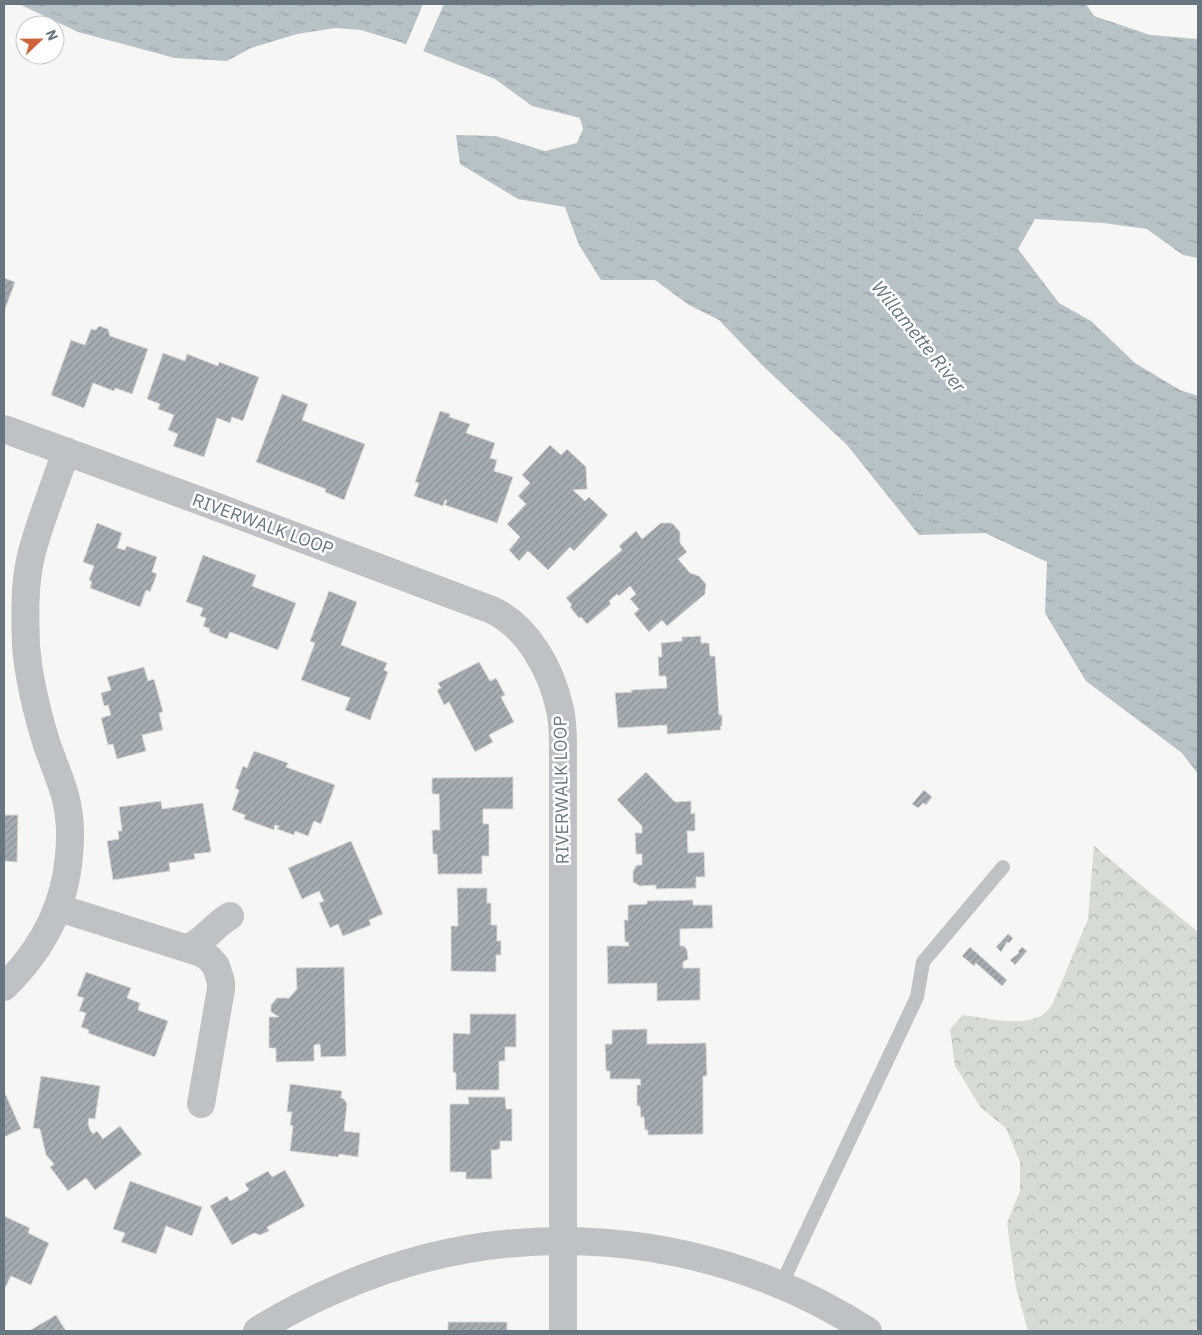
<svg xmlns="http://www.w3.org/2000/svg" width="1202" height="1335" font-family="'IBM Plex Sans',sans-serif">
<style>
.forest{fill:url(#forest-crowns)}
.water{fill:url(#water-ripples)}
.pier{fill:#f6f6f4}
.building{fill:url(#building-hatch);stroke:#d8d8d6}
.lines{fill:none;stroke-linecap:round;stroke-linejoin:round}
.service{stroke:#bec2c5;stroke-width:14}
.minor{stroke:#bec2c5;stroke-width:28}
.tertiary{stroke:#bec2c5;stroke-width:28}
.labels{text-anchor:middle;dominant-baseline:central;stroke-width:5;stroke-linejoin:round;paint-order:stroke}
.street-label{font-size:18px;fill:#687682;stroke:#fff}
.water-label{font-size:19px;font-style:italic;fill:#64767e;stroke:#fff}
</style>
<defs>
<pattern id="forest-crowns" width="20" height="18" patternUnits="userSpaceOnUse" patternTransform="scale(1.25)"><rect width="20" height="18" fill="#d6dbd3"/><path d="M2 6a3 3 0 1 1 6 0M12 15a3 3 0 1 1 6 0" fill="none" stroke="#b1b6b1"/></pattern>
<pattern id="water-ripples" width="26" height="14" patternUnits="userSpaceOnUse" patternTransform="scale(1.25)"><rect width="26" height="14" fill="#b7c2c6"/><path d="M2 4q2-2 4 0t4 0M15 11q2-2 4 0t4 0" fill="none" stroke="#99a2a6"/></pattern>
<pattern id="building-hatch" width="6" height="6" patternUnits="userSpaceOnUse" patternTransform="scale(1.25)"><rect width="6" height="6" fill="#a6adb2"/><path d="M-1 1l2-2M0 6l6-6M5 7l2-2" fill="none" stroke="#8b9196"/></pattern>
</defs>
<rect width="100%" height="100%" fill="#f6f6f4"/>
<path class="forest" d="M1094,846L1198,932V1331H1028L1016,1288L1007,1223L1020,1191V1162L1006,1128L981,1108L955,1066L950,1029L963,1015C987,1018 1018,1027 1041,1016C1045,1014 1049,1008 1052,1005L1088,919Z"/>
<path class="water" d="M19,4H1086L1094,16L1150,35L1198,39V258L1183,255L1147,229L1104,223L1035,219L1018,249L1059,303L1091,321L1135,363L1180,390L1198,396V774L1182,753L1086,681L1045,613L1047,562L985,533L919,535L847,445L761,364L719,320L689,305L655,280H601L579,245L565,207L518,199L460,164L456,135L496,136L545,151L577,143L583,129L580,118L532,106L495,79L397,41L361,30L335,28L297,34L251,48L227,61L175,58L78,32Z"/>
<path class="pier" d="M423,4H444L422,54L405,47Z"/>
<path class="building" d="M4,278L15,282L4,312Z
M99,326L108,329L110,336L148,349L132,394L115,388L114,391L93,383L84,408L51,395L71,340L85,345L91,329L96,330Z
M163,353L185,361L187,354L218,366L219,362L259,377L243,421L232,417L230,423L217,418L204,457L173,446L178,434L168,430L174,415L158,409L160,404L147,399Z
M282,394L308,404L302,420L365,444L344,500L325,492L326,489L256,462Z
M440,411L450,414L449,417L470,424L466,433L495,443L490,458L497,460L494,471L513,477L497,523L445,505L447,500H445L443,506L414,496L419,483L415,482Z
M550,445L561,455L567,449L586,467L587,489L573,490L585,501L589,497L608,515L574,551L570,547L548,570L528,551L519,561L509,550L520,537L507,524L526,504L518,496L530,483L522,475Z
M97,523L122,533L117,548L125,550L127,546L157,557L152,572L157,574L150,592L146,590L140,607L90,588L92,582L89,580L94,566L83,562Z
M661,523H672L680,532V543L687,552L678,559L690,573L699,576L706,584L705,594L667,626L662,620L649,632L634,614L639,609L630,599L636,594L630,586L619,596L617,594L609,601L611,604L587,624L581,617L579,618L570,607L572,605L566,598L622,550L619,546L636,531L642,539Z
M203,555L256,575L252,586L296,603L278,650L230,632L227,639L209,632L210,629L203,626L206,618L200,616L203,608L186,602Z
M329,591L357,602L341,645L387,663L384,670L388,672L370,720L345,710L350,698L301,680L315,643L310,641Z
M701,636V643H709L710,656H715L719,715H722V726H720L721,730L667,734V725L618,728L615,693L632,692L631,690L667,688L666,676H659L658,657H662L661,643L682,641V637Z
M479,662L490,681L496,678L505,695L501,697L514,722L489,735L493,742L475,752L449,702L444,705L437,690L441,688L438,683Z
M144,667L148,681L154,679L163,712L159,713L163,730L142,735L146,751L117,759L113,744L108,745L101,718L111,715L108,705L104,706L101,693L111,690L107,677Z
M254,751L288,763L286,767L335,785L321,824L314,821L308,836L295,831L294,835L277,829L279,826L275,825L274,830L244,819L245,815L232,810L239,790L235,788L243,766L247,768Z
M646,772L675,802L691,801V814L695,813V831H687L688,853L704,852L705,877H696V888L656,889V885L640,886L633,882V871L637,865H642V854H636L635,833H642V826L617,800Z
M513,777V809H483V824H489V856H482V874H438L437,854H433L432,830H440L439,794H432V778Z
M924,790L932,797L926,805L923,803L918,808L912,804Z
M161,801L162,809L203,803L211,852L194,854L195,859L169,863L170,871L113,880L107,841L119,839L118,831H122L119,807Z
M4,815H18L17,862L4,861Z
M351,841L383,914L369,920L371,925L343,936L338,924L330,928L319,903L324,901L319,891L302,899L288,868Z
M457,888H487V903H491V925H497V941H501V955H496V972L451,971V926H458Z
M693,900V905H712L713,928L680,929V946H684L687,950L688,959L683,962V968H700V1000L657,1001V983L608,984L607,946H629L628,942H625L624,920H628V905L647,904V901Z
M1008,934L1013,938L1009,943L1007,942L1001,952L996,947Z
M970,947L1007,980L1002,986L976,963L974,966L962,956Z
M1022,947L1027,951L1015,965L1010,960L1019,953L1018,951Z
M344,967L346,1056L321,1057L320,1044L314,1045V1061L276,1062V1048H269V1017H279L271,1012V1005L277,998H289L297,989L296,968Z
M86,972L131,988L127,998L140,1003L138,1010L168,1021L155,1057L88,1033L89,1030L81,1027L86,1013L79,1011L84,998L77,996Z
M470,1014H516V1047H505V1061H499V1090H456V1073L453,1072V1033L470,1034Z
M647,1029V1044L706,1043L707,1076H703V1134L648,1135V1130H645L644,1117H641L640,1106H637V1085H641L640,1079H610V1071H606L605,1044H612V1030Z
M41,1076L100,1086L95,1119L89,1118L88,1124L90,1130L93,1134L97,1131L103,1139L120,1126L142,1154L95,1190L86,1178L68,1191L50,1167L54,1164L46,1155L40,1129L33,1128Z
M290,1084L342,1091L341,1098L344,1099L347,1104L344,1131L360,1133L358,1157L339,1154L338,1157L290,1151L293,1126L290,1125L292,1112H287Z
M4,1091L21,1129L4,1137Z
M468,1097H505L506,1109H512V1141H500V1148L497,1150H491L492,1179H466V1172H450V1104H469Z
M285,1170L305,1206L267,1227L269,1231L260,1235L254,1233L232,1245L210,1206L227,1196L230,1201L249,1190L245,1184L268,1171L272,1177Z
M130,1181L202,1207L192,1236L166,1226L156,1254L121,1242L125,1233L113,1229Z
M4,1216L30,1228L28,1233L49,1243L31,1285L11,1276L4,1290Z
M56,1315L66,1331H29Z
M448,1322H507V1330L516,1331H448Z"/>
<g class="lines">
<path class="service" d="M781,1285L917,997L923,962L1003,867"/>
<path class="minor" d="M4,429L217,507L492,610C529,628 552,671 560,710C563,722 563,736 563,749V1331
M59,908L201,953L209,958L216,966L221,982V989L201,1104
M188,948C205,941 214,925 230,916
M4,987C41,951 65,908 69,855C71,836 70,814 65,795C60,778 53,762 47,745C37,713 29,680 26,646C25,615 24,581 32,552C41,518 55,485 66,451"/>
<path class="tertiary" d="M257,1331C282,1315 309,1301 337,1289C511,1212 708,1229 868,1331"/>
</g>
<g class="labels">
<g class="street-label">
<text transform="translate(263 524) rotate(20)">RIVERWALK LOOP</text>
<text transform="translate(561 790) rotate(-91)">RIVERWALK LOOP</text>
</g>
<g class="water-label">
<text transform="translate(919 336) rotate(51)">Willamette River</text>
</g>
</g>
<rect width="1202" height="1335" fill="none" stroke="#687682" stroke-width="10"/>
<g transform="translate(40 40) rotate(68)"><circle r="24" fill="#ffffff" stroke="#c3c8cd"/>
<path d="M0-4L9 19L0 12L-9 19Z" fill="#d26138"/>
<text y="-8" font-size="14" font-weight="bold" text-anchor="middle" fill="#687682">N</text>
</g>
</svg>
